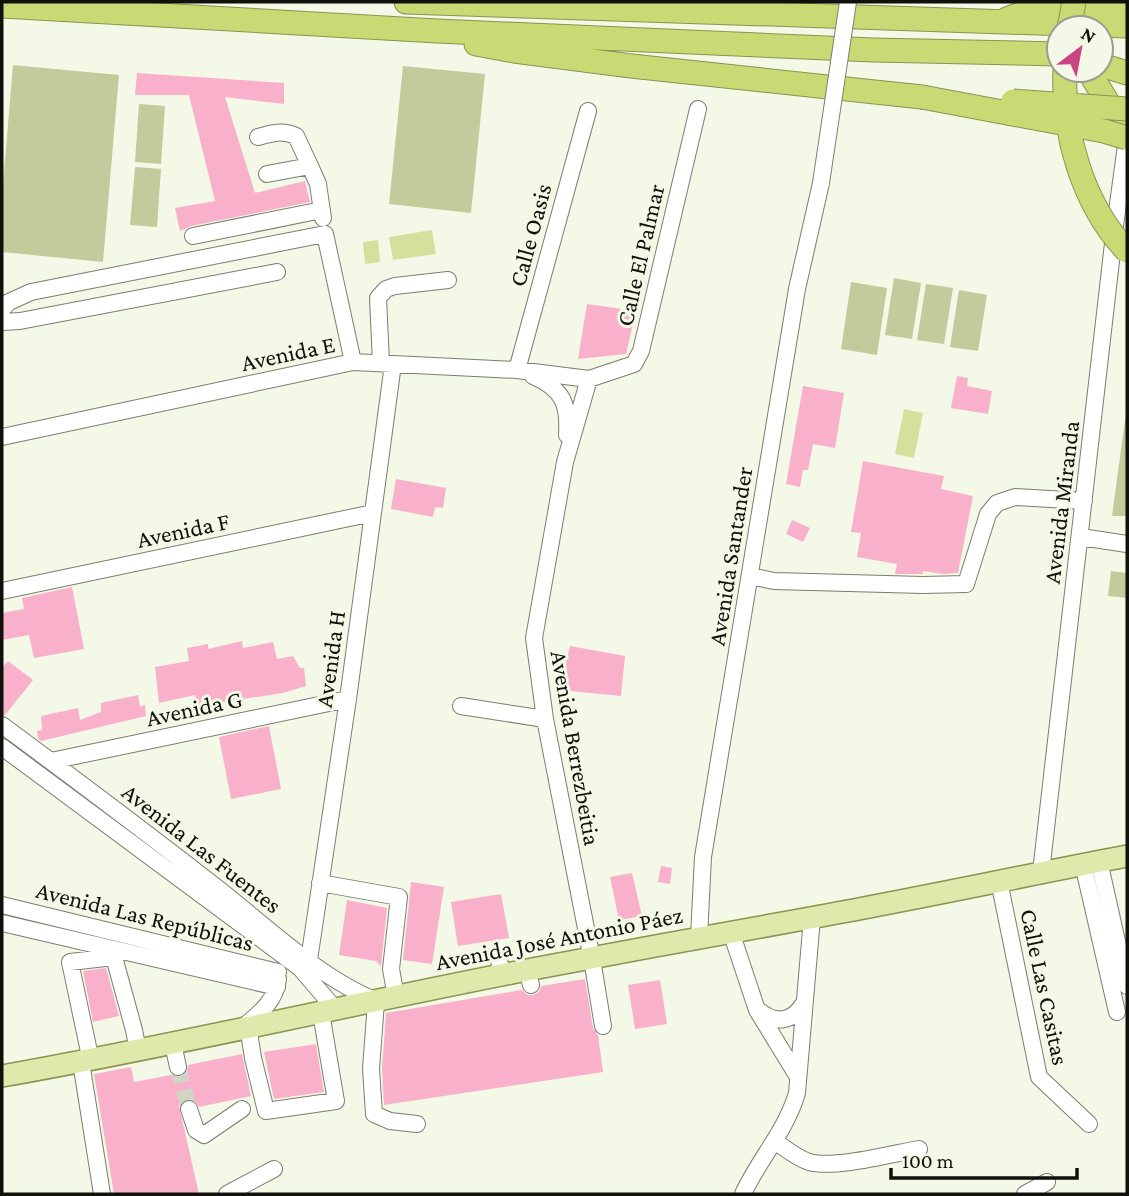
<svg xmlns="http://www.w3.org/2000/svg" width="1129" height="1196" font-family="'Crimson Pro',serif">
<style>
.green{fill:#c2cb9c}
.water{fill:#d4e19c}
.building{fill:#f9b1cb}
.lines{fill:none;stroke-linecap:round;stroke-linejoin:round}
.minor-tunnel{stroke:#d2d5c5;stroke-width:16;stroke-dasharray:16 8;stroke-linecap:butt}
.minor-casing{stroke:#7a7e6e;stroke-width:18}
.major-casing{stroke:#889450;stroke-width:24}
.highway-casing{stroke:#889450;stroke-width:25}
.minor{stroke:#fff;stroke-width:16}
.major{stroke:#dfe9ac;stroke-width:21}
.highway{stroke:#c9da75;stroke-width:23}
.minor-bridge-casing{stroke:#7a7e6e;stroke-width:18;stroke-linecap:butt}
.highway-bridge-casing{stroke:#889450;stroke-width:25;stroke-linecap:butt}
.minor-bridge{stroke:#fff;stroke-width:16}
.highway-bridge{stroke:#c9da75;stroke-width:23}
.labels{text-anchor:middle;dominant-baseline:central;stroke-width:6;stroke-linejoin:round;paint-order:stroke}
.street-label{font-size:24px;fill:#10110b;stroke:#f4f8e6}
</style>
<rect width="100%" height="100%" fill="#f4f8e6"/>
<path class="green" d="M13,65L119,75L103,262L2,252V196Z
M403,66L485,74L471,213L389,204Z
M139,104L165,106L161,164L135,162Z
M135,167L161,169L157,227L130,225Z
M894,278L921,283L912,339L885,335Z
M851,282L887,288L877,355L841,349Z
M926,284L953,288L944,344L917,340Z
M959,290L987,295L978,351L950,347Z
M1127,408V516H1112L1125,420Z
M1111,571L1127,573V598L1108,596Z"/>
<path class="water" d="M432,230L436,254L393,260L389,237Z
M378,240L380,262L365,264L363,242Z
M904,409L923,413L914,458L895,454Z"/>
<path class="building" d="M137,73L284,83V104L225,97L255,193L305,181L310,202L191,226L180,231L175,208L215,201L189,95H135Z
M587,304L636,311L626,354L578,359Z
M957,376L968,378L967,386L992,391L988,414L951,408Z
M803,386L844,393L835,448L813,444L808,470H803L800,487L786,484Z
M863,461L944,476L941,489L973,496L958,573L942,574L923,571V574H895L897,564L857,557L861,533L851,532Z
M396,479L446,488L443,508L435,507L433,517L391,509Z
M792,520L810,528L803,542L786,534Z
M72,587L84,649L34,658L29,635L2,640V613L24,609L22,598Z
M242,641L243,648L273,642L277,659L293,656L300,668H304L306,686L283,693L197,706L195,695L159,703L155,667L189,661L187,648L208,644V649Z
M570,646L625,656L621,696L559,690Z
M8,661L33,680L5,715H2V668Z
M138,695L140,707L145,705L146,716L41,741L38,738L37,731L42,730L41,716L78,708L80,720L101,712V703Z
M269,726L281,789L231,799L219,737Z
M661,866L672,868L670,884L658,882Z
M632,873L642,916L619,920L610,877Z
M411,882L444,887L432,964L403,960Z
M501,894L509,938L458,946L451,902Z
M347,900L387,908L381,966L376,961L339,955Z
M106,968L119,1016L93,1022L83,971Z
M585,979L593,1028L598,1035L603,1072L384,1105L382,1069L386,1013L522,990L528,995H533L539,992L541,986Z
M660,980L667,1024L635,1029L628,985Z
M316,1044L324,1092L274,1099L264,1052Z
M242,1054L251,1096L199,1107L195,1101L186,1099L179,1106L199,1194H114L94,1074L131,1067L134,1082L171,1075L180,1077L186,1074L188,1065Z"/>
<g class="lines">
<path class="minor-tunnel" d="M178,1067L189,1109"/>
<g class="minor-casing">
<path id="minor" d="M258,137C272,133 282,130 296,136L310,166
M267,174L310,166L318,184L323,218
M193,236L322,210
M2,309L9,302L31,292L325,234L353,362
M2,322L20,321L277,272
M381,363L378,298L386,289L395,286L448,280
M517,370L588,111
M533,376C563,389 569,404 567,435
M589,379L565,462L534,638L545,719L592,959L603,1026
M2,437L353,362L517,370L589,379L634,364L641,351L698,109
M1081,537L1127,544
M750,576L774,581L923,585L966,584L988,514L997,503L1015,497L1084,501
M2,591L373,513
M461,706L545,719
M2,725C75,779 148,834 220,890C268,928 321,979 377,1001
M2,747L300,968L336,1010
M51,761L348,699
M1099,861L1127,986
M1083,864L1117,1012
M1041,872L1115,226L1127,138
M999,881L1039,1077L1089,1124
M320,883L399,897L391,969L396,997
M2,905L278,972
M2,923L277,987
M731,932L757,1010L798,1077
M699,937L703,857L797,289L821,183
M498,955L502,975
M309,960L348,699L393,364
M527,970L531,985
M376,1002L371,1069L374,1114L390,1121L417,1124
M758,1010C775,1024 792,1023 804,1003
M248,1026L253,1058L266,1111L336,1101L321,1013
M243,1027C259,1014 276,1001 278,979
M173,1044L178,1067
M91,1061L70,962L114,957L134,1030L138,1051
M81,1062L102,1194
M189,1109L196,1130L204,1135L242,1109
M776,1142C786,1149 797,1158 809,1162C835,1169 891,1154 919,1149
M227,1194L274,1169
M743,1194C759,1159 786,1131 797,1093L812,918
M1025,1194L1047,1182"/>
</g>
<g class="major-casing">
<path id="major" d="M2,1076C178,1045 351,1004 527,970C621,952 716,935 810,918C916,899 1022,876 1127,856"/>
</g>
<g class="highway-casing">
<path id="highway" d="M406,2L1127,26
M2,6L437,31L873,50L1059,54
M1007,19L1043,5H1127
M476,44L514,51L631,66L922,97
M1101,65L1127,73
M1088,70L1127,134"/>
</g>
<use href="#minor" class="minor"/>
<use href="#major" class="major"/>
<use href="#highway" class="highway"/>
<g class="minor-bridge-casing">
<path id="minor-bridge" d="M821,183L848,2"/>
</g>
<g class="highway-bridge-casing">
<path id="highway-bridge" d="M1069,28L1074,2
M1065,70C1062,133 1083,205 1127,251
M922,97L1104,131L1127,138
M1013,101L1127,109"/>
</g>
<use href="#minor-bridge" class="minor-bridge"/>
<use href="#highway-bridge" class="highway-bridge"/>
</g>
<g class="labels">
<g class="street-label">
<text transform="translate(530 235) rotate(-75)">Calle Oasis</text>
<text transform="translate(640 255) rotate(-77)">Calle El Palmar</text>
<text transform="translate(288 353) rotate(-12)">Avenida E</text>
<text transform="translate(1061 502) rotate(-83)">Avenida Miranda</text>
<text transform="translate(183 530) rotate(-12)">Avenida F</text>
<text transform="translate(730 556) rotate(-81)">Avenida Santander</text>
<text transform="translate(330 659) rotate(-82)">Avenida H</text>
<text transform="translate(194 708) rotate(-12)">Avenida G</text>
<text transform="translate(576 748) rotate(80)">Avenida Berrezbeitia</text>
<text transform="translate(202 848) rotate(38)">Avenida Las Fuentes</text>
<text transform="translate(145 916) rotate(14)">Avenida Las Repúblicas</text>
<text transform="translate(559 938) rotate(-11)">Avenida José Antonio Páez</text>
<text transform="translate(1045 987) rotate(78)">Calle Las Casitas</text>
</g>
</g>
<rect width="1129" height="1196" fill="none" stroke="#10110b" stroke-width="7"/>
<g transform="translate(1080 49) rotate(32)"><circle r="33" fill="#f4f8e6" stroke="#999c8e" stroke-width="2"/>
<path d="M0-5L12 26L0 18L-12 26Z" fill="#cc4582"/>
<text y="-10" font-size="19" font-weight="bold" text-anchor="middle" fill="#10110b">N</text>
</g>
<path d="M891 1168v10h186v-10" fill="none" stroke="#10110b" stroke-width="3.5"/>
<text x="902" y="1168" font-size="21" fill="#10110b" stroke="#f4f8e6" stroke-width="5" paint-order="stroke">100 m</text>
</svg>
